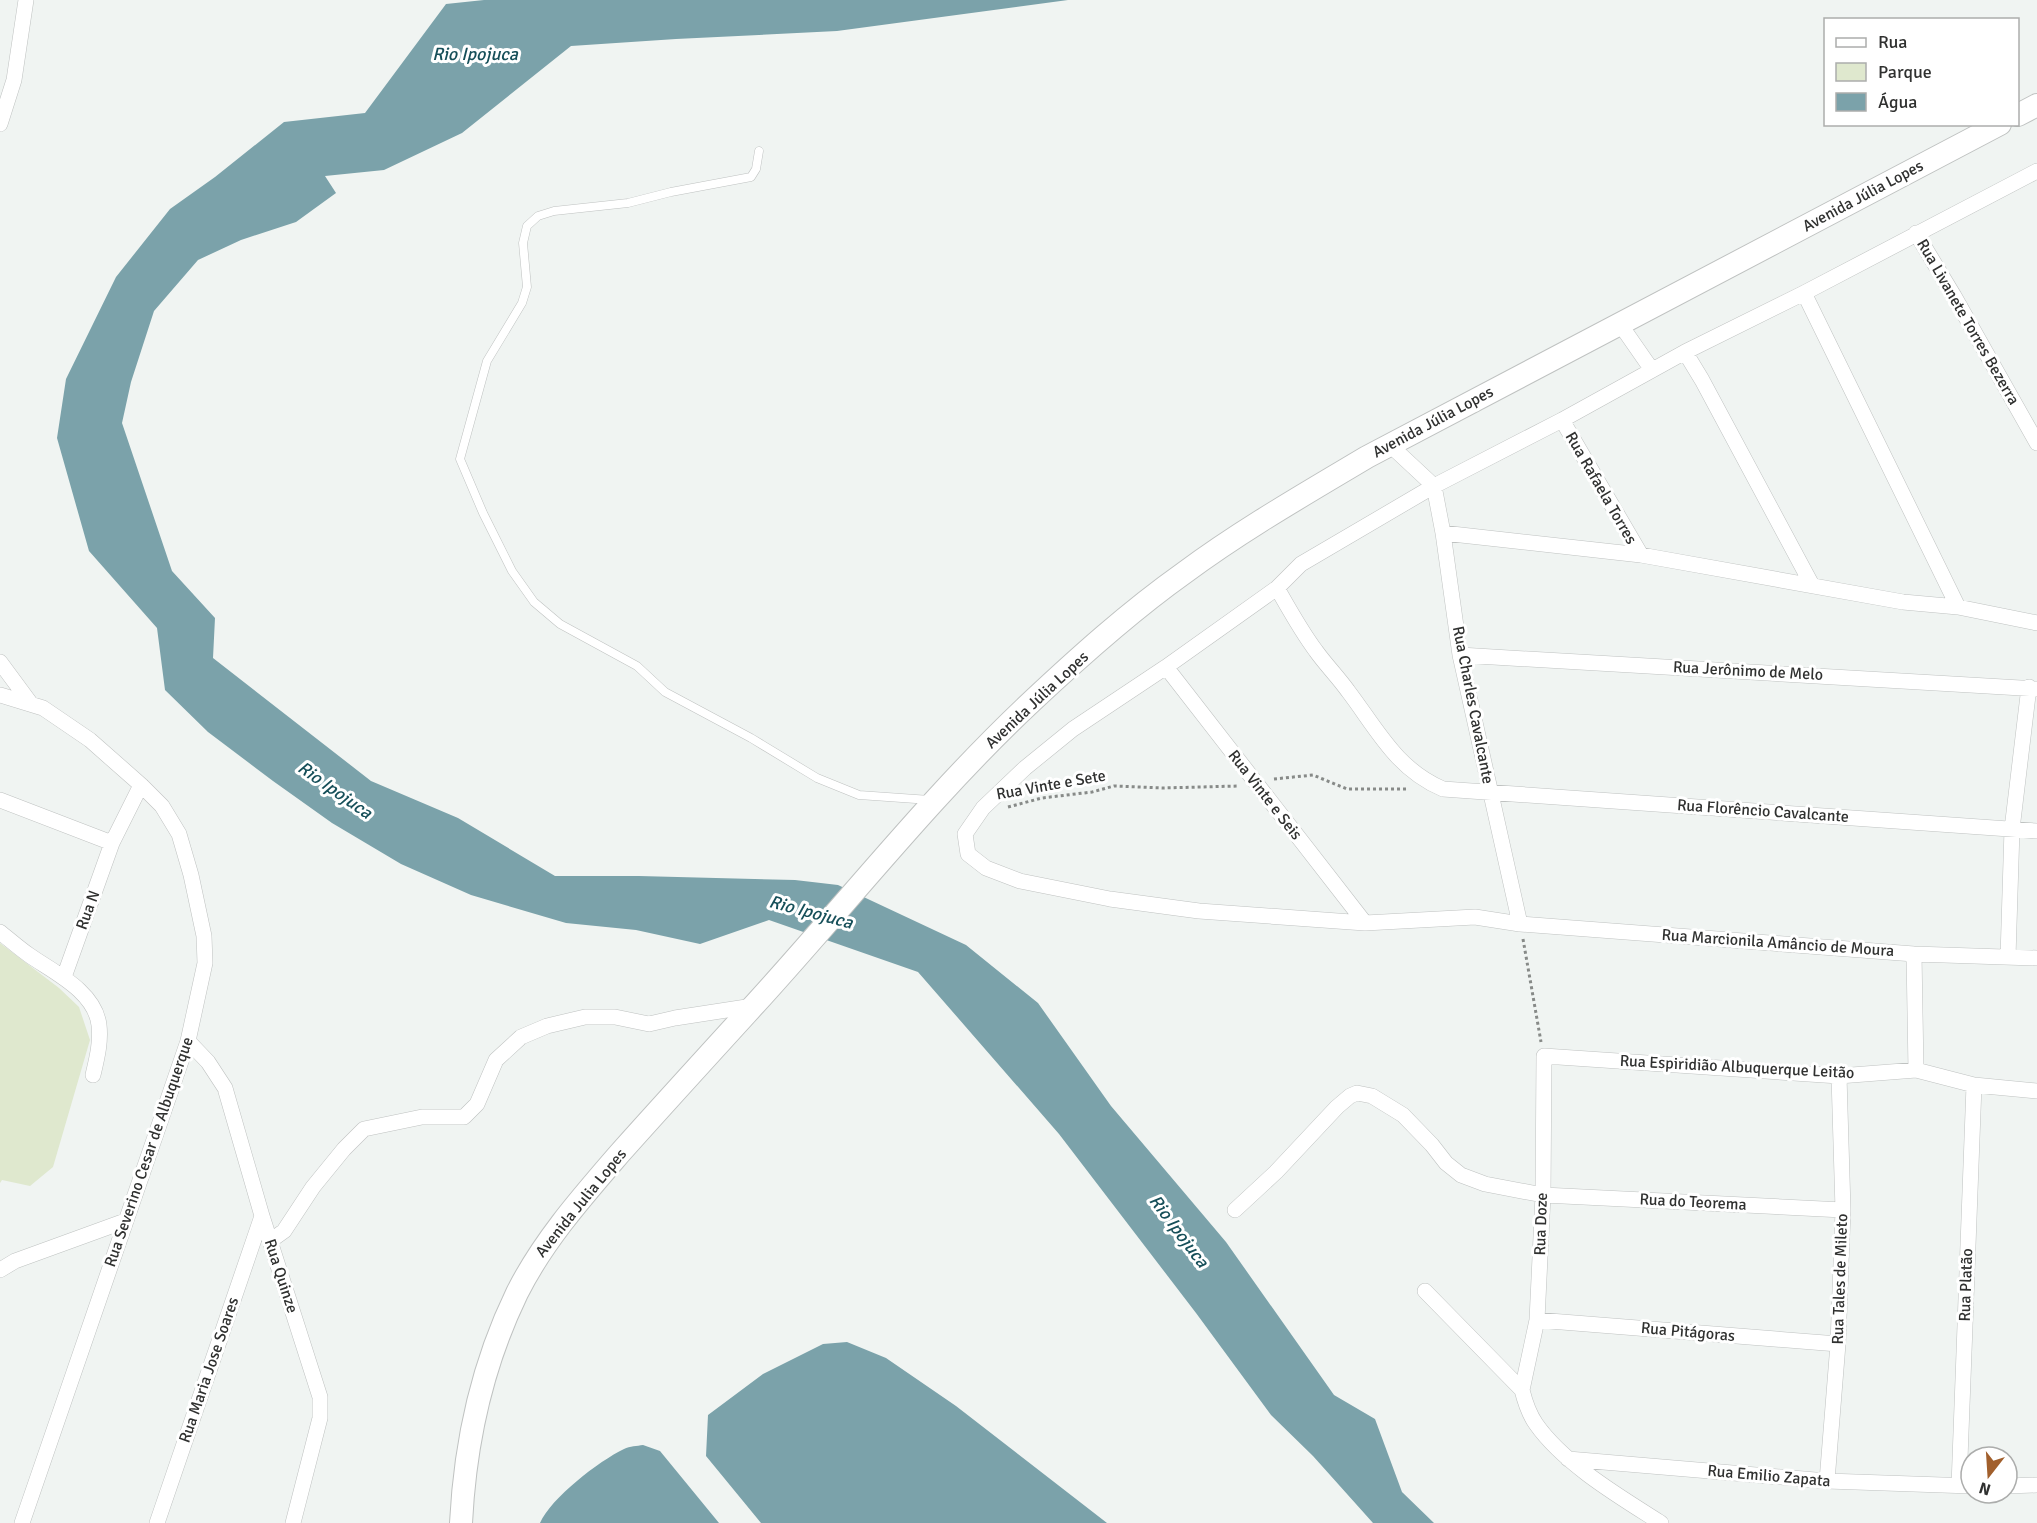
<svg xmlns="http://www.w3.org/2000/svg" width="2037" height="1523" font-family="Signika,sans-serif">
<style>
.green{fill:#dfe8ce}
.water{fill:#7ba2aa}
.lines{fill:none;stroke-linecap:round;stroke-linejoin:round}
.service-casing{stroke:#bfc2c1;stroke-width:9}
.minor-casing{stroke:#bfc2c1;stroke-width:16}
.secondary-casing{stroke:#bfc2c1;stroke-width:24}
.path{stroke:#878a88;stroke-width:3;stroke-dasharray:3 3;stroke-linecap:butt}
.service{stroke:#fff;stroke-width:8}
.minor{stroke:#fff;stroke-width:15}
.secondary{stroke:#fff;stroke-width:22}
.labels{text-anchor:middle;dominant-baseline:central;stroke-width:6;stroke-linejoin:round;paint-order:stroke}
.street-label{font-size:16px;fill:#303130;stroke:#fff}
.water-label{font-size:18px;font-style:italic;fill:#164f59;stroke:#fff}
</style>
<rect width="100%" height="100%" fill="#f0f4f2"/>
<path class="green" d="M0,943L59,988L79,1007L90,1040L53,1167L30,1186L2,1180L0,1183Z"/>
<path class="water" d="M484,0H1068L837,31L676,39L571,46L462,133L384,170L325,176L336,193L296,222L241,240L198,260L154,311L131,382L122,423L172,571L215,618L213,658L371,781L458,818L555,876H639L795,880L838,885L966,945L1038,1003L1111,1106L1226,1242L1334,1395L1375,1419L1402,1492L1434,1523H1373L1313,1456L1271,1415L1196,1313L1059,1134L918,972L769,920L700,944L636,930L566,923L471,895L401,864L332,823L273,781L208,732L165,690L157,628L89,551L57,438L66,379L116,277L170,209L215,177L284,122L365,113L446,4Z
M847,1342L886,1358L956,1406L1107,1523H761L706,1456L708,1415L763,1374L823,1344Z
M643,1445L660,1451L719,1523H540C551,1498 599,1461 624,1449C630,1446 637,1446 643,1445Z"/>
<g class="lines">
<g class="service-casing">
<path id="service" d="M759,151L756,169L751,177L671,192L628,203L554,211L538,216L527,226L523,243L527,287L522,303L487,361L460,459L483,513L512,571L534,602L560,624L637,666L665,692L751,738L817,778L859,795L930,800"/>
</g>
<g class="minor-casing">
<path id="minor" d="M0,124L14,80L26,0
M2037,171L1804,293L1685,352L1562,420L1434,486L1301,564L1277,588L1166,667L1073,729L1025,768L983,808L965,834L968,854L986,868L1020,881L1110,899L1199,911L1365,923L1475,917L1520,924L1914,954L2037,958
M1916,233L1954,296L2037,443
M1804,293L1958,607
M1620,324L1652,370
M1685,352L1702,380L1812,585
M1562,420L1641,555
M1390,445L1434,486
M1434,486L1443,533L1460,655L1520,924
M1443,533L1641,555L1903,602L1958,607L2037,623
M1277,588C1289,609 1301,631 1316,651C1326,665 1338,677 1348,691C1377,729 1396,769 1443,789L2037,831
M1460,655L2037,689
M0,662L31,704
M1166,667L1365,923
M0,695L43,708L90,740L141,785L162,806L179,834L191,875L204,936L205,963L188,1041L22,1523
M0,800L112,843
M0,932C10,940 19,948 29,955C53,972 95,991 99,1025C101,1042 97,1058 93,1075
M1914,954L1916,1070
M2008,957L2012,829L2029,687
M64,977L112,843L141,785
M188,1041L208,1062L225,1088L262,1216L320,1397V1418L293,1523
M1235,1210L1276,1172L1337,1107L1350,1096L1357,1093L1372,1096L1403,1115L1432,1145L1446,1163L1461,1175L1485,1184L1543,1195L1843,1210
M270,1241L284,1231L313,1187L344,1149L364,1129L422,1117H464L477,1104L496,1060L521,1037L547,1026L585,1017H615L649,1024L675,1018L753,1006
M0,1270L15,1261L125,1221
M1425,1291L1522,1390C1525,1402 1529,1414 1536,1424C1564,1464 1620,1497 1661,1523
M1537,1320L1838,1344
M1522,1390L1537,1320L1543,1195L1544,1056L1839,1076L1916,1070L1974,1085L2037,1091
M1568,1459L1827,1481L1971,1486
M1827,1481L1838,1344L1843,1210L1839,1076
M1959,1486L1974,1085
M2007,1486L2037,1485
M157,1523L262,1216"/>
</g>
<g class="secondary-casing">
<path id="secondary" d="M2018,115L2037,105
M461,1523C465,1443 482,1365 517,1293C543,1241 582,1197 620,1153C662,1106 704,1060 746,1014C841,911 927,800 1029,704C1078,658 1129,612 1184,573C1242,530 1305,494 1367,457L2000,124"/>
</g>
<path class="path" d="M1274,779L1313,775L1347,789H1408
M1008,807L1042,798L1092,792L1114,786L1162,788L1239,786
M1523,939L1541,1042"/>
<use href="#service" class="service"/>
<use href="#minor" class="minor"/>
<use href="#secondary" class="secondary"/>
</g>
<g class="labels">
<g class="street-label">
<text transform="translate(1863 196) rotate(-28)">Avenida Júlia Lopes</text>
<text transform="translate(1968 322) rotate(60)">Rua Livanete Torres Bezerra</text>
<text transform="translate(1433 422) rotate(-28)">Avenida Júlia Lopes</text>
<text transform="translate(1601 488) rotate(60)">Rua Rafaela Torres</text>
<text transform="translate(1748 671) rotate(3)">Rua Jerônimo de Melo</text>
<text transform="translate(1037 700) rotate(-43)">Avenida Júlia Lopes</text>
<text transform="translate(1473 705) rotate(79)">Rua Charles Cavalcante</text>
<text transform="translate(1051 785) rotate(-10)">Rua Vinte e Sete</text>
<text transform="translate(1265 795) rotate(52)">Rua Vinte e Seis</text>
<text transform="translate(1763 811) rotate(4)">Rua Florêncio Cavalcante</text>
<text transform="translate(88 910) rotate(-70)">Rua N</text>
<text transform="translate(1778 943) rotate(4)">Rua Marcionila Amâncio de Moura</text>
<text transform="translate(1737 1067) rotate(3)">Rua Espiridião Albuquerque Leitão</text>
<text transform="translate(149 1152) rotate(-71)">Rua Severino Cesar de Albuquerque</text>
<text transform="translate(1693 1202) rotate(3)">Rua do Teorema</text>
<text transform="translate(581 1203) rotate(-51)">Avenida Julia Lopes</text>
<text transform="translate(1541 1224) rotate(-88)">Rua Doze</text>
<text transform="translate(281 1276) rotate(72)">Rua Quinze</text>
<text transform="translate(1840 1279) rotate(-88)">Rua Tales de Mileto</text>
<text transform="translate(1966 1285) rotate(-88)">Rua Platão</text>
<text transform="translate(1688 1332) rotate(5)">Rua Pitágoras</text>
<text transform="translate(209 1370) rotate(-71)">Rua Maria Jose Soares</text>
<text transform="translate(1769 1476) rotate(5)">Rua Emilio Zapata</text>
</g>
<g class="water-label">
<text x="475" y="54">Rio Ipojuca</text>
<text transform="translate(335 790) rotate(35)">Rio Ipojuca</text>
<text transform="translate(811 912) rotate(15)">Rio Ipojuca</text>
<text transform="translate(1179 1231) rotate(53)">Rio Ipojuca</text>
</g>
</g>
<rect x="1824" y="18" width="195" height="108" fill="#ffffff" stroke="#acadac" stroke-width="1.5"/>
<rect x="1836" y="38" width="30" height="9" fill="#ffffff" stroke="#acadac" stroke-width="1.5"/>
<text x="1878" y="48" font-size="18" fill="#303130">Rua</text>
<rect x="1836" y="63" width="30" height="18" fill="#dfe8ce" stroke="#acadac" stroke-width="1.5"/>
<text x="1878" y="78" font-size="18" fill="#303130">Parque</text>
<rect x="1836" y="93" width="30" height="18" fill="#7ba2aa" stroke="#acadac" stroke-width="1.5"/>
<text x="1878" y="108" font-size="18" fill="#303130">Água</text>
<g transform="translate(1989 1475) rotate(197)"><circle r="28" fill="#ffffff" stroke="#acadac" stroke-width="1.5"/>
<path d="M0-4.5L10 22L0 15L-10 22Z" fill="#a15f2c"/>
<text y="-9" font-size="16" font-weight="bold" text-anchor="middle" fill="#303130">N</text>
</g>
</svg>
